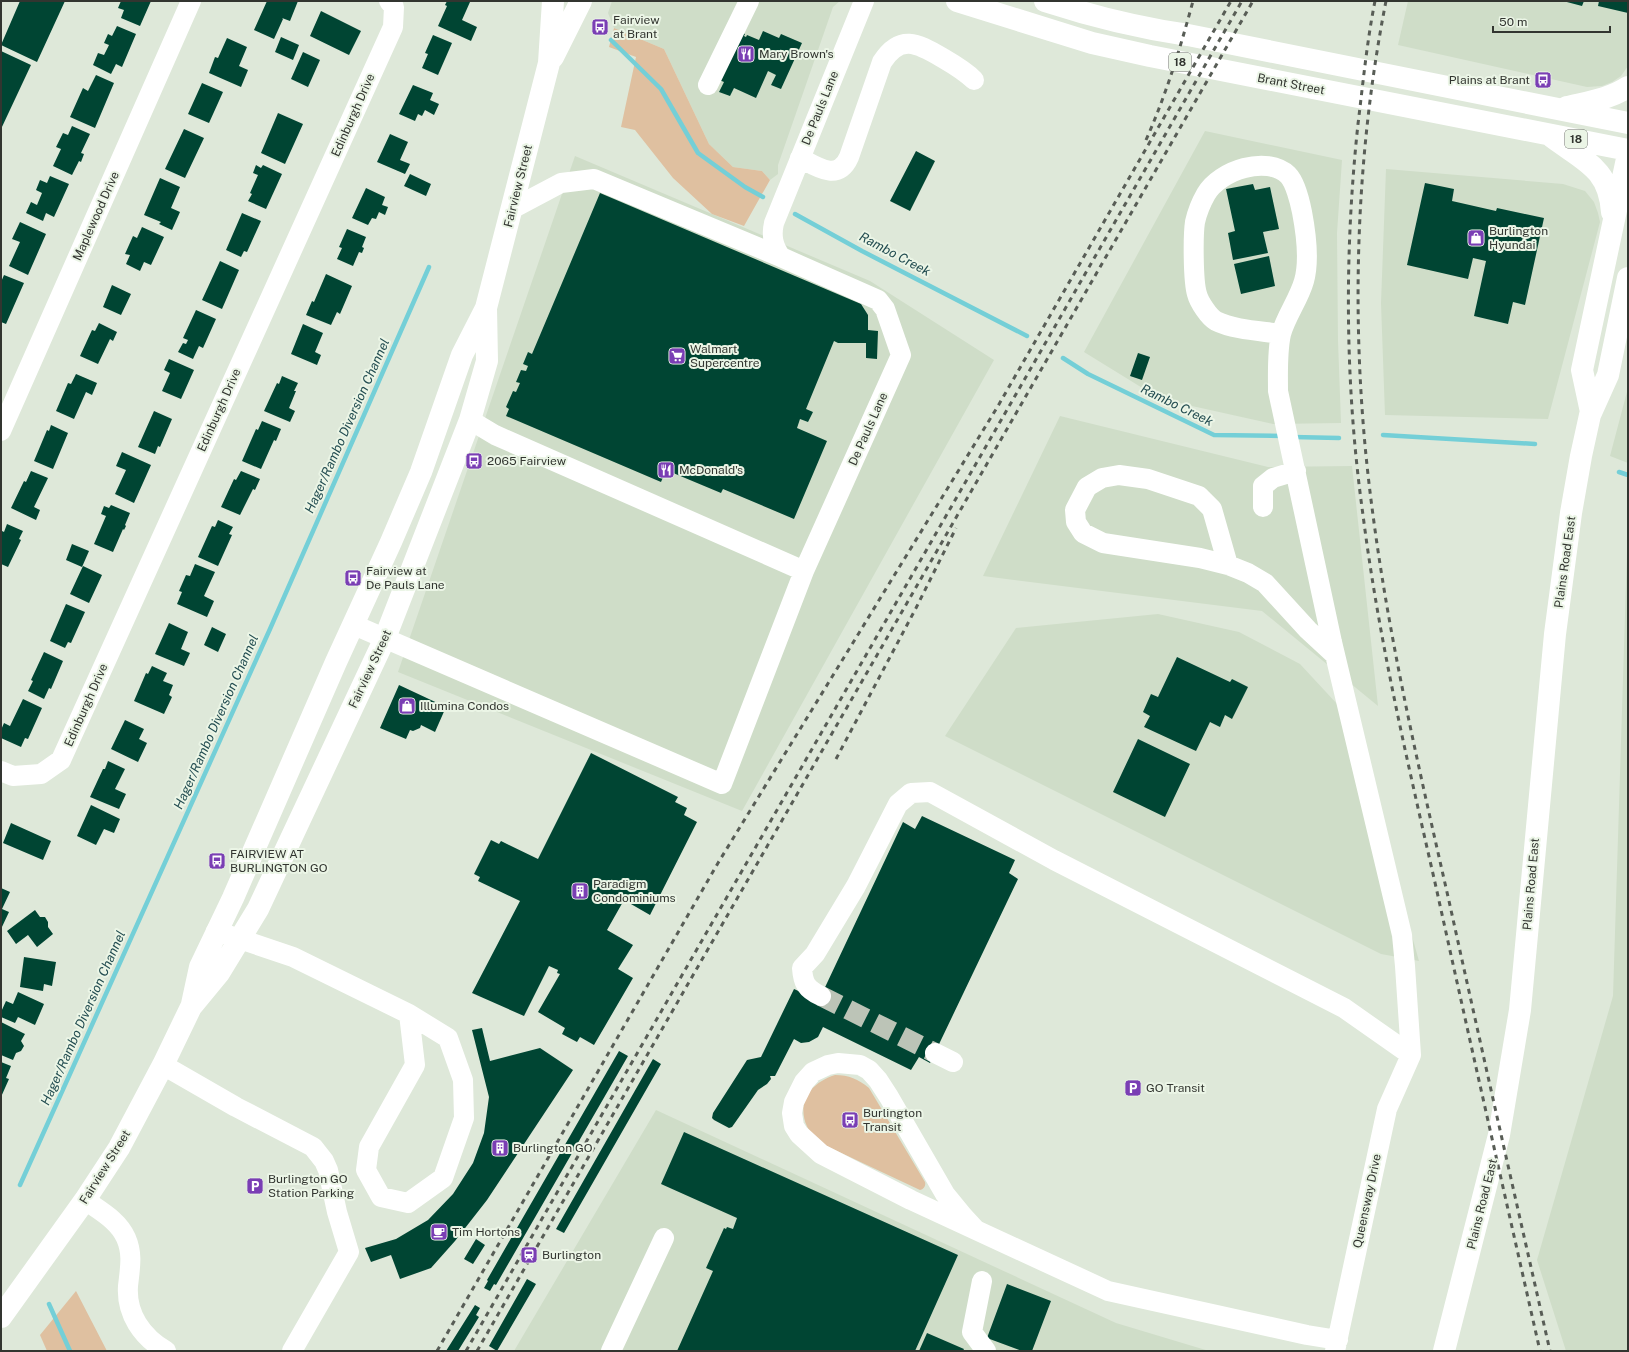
<svg xmlns="http://www.w3.org/2000/svg" width="1629" height="1352" font-family="'Public Sans',sans-serif">
<style>
.built{fill:#cfddc8}
.green{fill:#dfc0a0}
.lines{fill:none;stroke-linecap:round;stroke-linejoin:round}
.stream{stroke:#74cfd7;stroke-width:4.5}
.building{fill:#004533}
.minor-tunnel{stroke:#bcc4b7;stroke-width:20;stroke-dasharray:20 10;stroke-linecap:butt}
.minor{stroke:#fff;stroke-width:20}
.major{stroke:#fff;stroke-width:22}
.rail{stroke:#585d56;stroke-width:3;stroke-dasharray:5 5;stroke-linecap:butt}
.labels{text-anchor:middle;dominant-baseline:central;stroke-width:4;stroke-linejoin:round;paint-order:stroke}
.shield{fill:#ebf5e6;stroke:#6a6f67;stroke-width:1}
.shield-label{font-size:11px;font-weight:bold;fill:#323530}
.poi-label{font-size:12px;fill:#323530;stroke:#ebf5e6;text-anchor:start}
.street-label{font-size:12px;fill:#323530;stroke:#ebf5e6}
.water-label{font-size:13px;font-style:italic;fill:#224c50;stroke:#ebf5e6}
</style>
<rect width="100%" height="100%" fill="#dee8d9"/>
<path class="built" d="M612,1H840L833,7L778,165V174L770,180L762,171L733,167L709,144L664,49L614,28L608,13Z
M1408,1H1628V66L1621,76L1612,82L1602,86L1587,87L1398,45Z
M1205,131L1342,160L1337,233L1338,341L1341,423L1273,424L1183,404L1144,389L1084,352Z
M575,156L870,281L994,360L742,811L398,672Z
M1386,169L1563,184L1585,191L1594,202L1598,213L1600,222L1548,419L1385,415L1381,303Z
M1628,388V463L1610,456Z
M1060,416L1268,467L1352,466L1378,706L1262,611L983,576Z
M1628,520V1351H1566L1537,1260L1613,996Z
M1158,614L1239,632L1300,664L1351,719L1419,961L1381,954L945,736L1016,628Z
M656,1110L1116,1323L1209,1351H514Z"/>
<path class="green" d="M614,28L664,49L709,144L733,167L762,171L770,180L744,226L712,214L673,178L635,130L621,127L636,57L609,47Z
M835,1075C849,1075 858,1079 869,1088L925,1182C926,1186 924,1189 920,1190L818,1142C793,1116 801,1086 835,1075Z
M76,1291L107,1351H47L40,1335Z"/>
<g class="lines">
<path class="stream" d="M611,40L661,89L698,153L745,187L763,197
M795,214L862,251L1027,336
M1063,358L1088,374L1214,435L1284,436
M1383,435L1535,444
M1293,437L1339,438
M1619,472L1628,475
M20,1185L270,629L429,267
M49,1304L70,1351"/>
</g>
<path class="building" d="M20,1H65L37,62L1,45Z
M121,1H151L140,26L121,18L124,10L118,8Z
M267,1H298L290,21L282,18L283,19L274,39L254,30Z
M447,1L470,2L462,20L477,27L471,41L438,26L447,6L445,5Z
M1563,1H1584L1582,6Z
M1599,1H1628V13L1598,6Z
M321,11L361,31L349,55L310,36Z
M117,26L136,34L122,67L116,64L111,74L93,65L98,53L104,55L109,45L104,43L108,34L112,36Z
M763,31L779,38L781,34L802,43L781,89L771,85L776,75L768,71L756,98L734,88L730,96L719,92L724,82L717,79L740,32L745,34L744,36L746,37L747,35L759,40Z
M433,35L452,43L438,75L422,68L428,54L425,53Z
M281,37L299,45L293,60L275,52Z
M227,38L247,47L239,66L248,70L241,87L209,73L215,57L218,58Z
M1,51L31,65L1,129Z
M303,52L320,60L308,87L291,79Z
M96,75L114,83L95,128L70,117L83,88L88,91Z
M202,83L223,92L209,123L188,114Z
M413,85L433,93L430,100L439,104L434,115L425,110L422,116L418,114L415,121L399,114Z
M278,113L303,124L285,164L261,153Z
M72,126L90,134L81,153L84,154L81,162L79,161L72,175L53,166L61,149L56,147L63,133L68,135Z
M184,129L204,138L185,178L165,169Z
M390,134L408,142L400,160L410,164L405,174L377,162Z
M916,151L935,161L910,211L890,201Z
M256,165L261,168L263,165L282,174L266,209L248,201L252,194L250,193L258,175L253,173Z
M410,174L431,184L426,196L404,186Z
M50,176L69,184L54,217L46,213L43,221L26,213L31,202L37,205L42,193L36,190L40,180L47,183Z
M160,178L180,187L171,208L180,212L172,230L159,224L161,222L144,215Z
M1425,183L1454,189L1452,201L1496,211L1497,208L1544,218L1525,305L1513,302L1508,324L1474,316L1486,261L1473,258L1468,279L1407,265Z
M1253,184L1255,190L1270,187L1279,229L1263,232L1268,253L1233,260L1228,233L1235,231L1226,189Z
M366,188L385,197L382,205L388,207L385,215L379,212L376,219L372,218L368,225L352,218Z
M600,193L861,304L868,315V330L878,331L877,359L866,358V343H838L834,341L806,409L813,412L808,422L800,419L797,428L827,441L794,519L723,489L721,493L666,470L661,482L506,416L509,409L506,407L513,391L516,392L520,383L516,382L521,370L526,371L528,366L523,364L528,352L532,354Z
M242,213L261,221L247,252L244,251L241,257L226,250Z
M20,222L46,234L28,275L9,266L20,242L12,239Z
M142,227L164,237L151,265L144,262L140,271L126,264L130,255L125,254L133,236L137,238Z
M347,229L366,237L362,247L364,248L362,253L359,252L353,266L337,259L342,248L339,247Z
M1269,256L1275,286L1241,294L1234,264Z
M220,261L239,270L222,309L202,300Z
M326,274L352,286L340,314L337,312L331,325L306,315L312,301L314,302Z
M4,275L24,283L6,324L1,322V282Z
M112,285L131,294L121,315L103,307Z
M196,310L216,319L203,348L199,346L193,359L178,352L183,343L186,344L188,340L183,338Z
M99,323L117,332L113,341L110,339L98,364L80,356L92,330L95,331Z
M303,324L323,333L315,352L321,355L317,365L291,354Z
M1138,353L1150,357L1142,380L1130,376Z
M169,359L194,370L181,399L162,391L170,373L164,370Z
M76,374L97,383L92,395L86,392L74,419L56,411L68,383L71,384Z
M282,376L298,383L294,391H296L289,408L295,411L290,422L264,411L277,383L279,384Z
M154,411L172,419L160,447L158,446L155,454L138,447Z
M262,421L281,429L276,441L274,440L261,469L242,461L256,429L258,430Z
M51,425L68,433L53,469L34,461L47,430L49,431Z
M122,452L151,465L134,503L115,494L126,470L116,466Z
M31,471L48,478L34,507L40,510L36,520L11,508L24,481L26,482Z
M241,471L260,479L255,490L253,489L240,515L221,507L234,479L236,480Z
M111,505L130,513L125,525L126,526L124,530L123,529L113,552L94,544L106,516L101,514L104,506L109,508Z
M218,520L233,527L229,534L232,535L218,566L198,557L212,526L215,527Z
M7,524L23,531L19,539L21,540L8,567L1,564V532L2,531L4,532Z
M72,544L89,551L82,567L66,560Z
M195,564L215,572L204,596L214,601L207,617L177,604L182,592L179,591L186,575L190,576Z
M83,566L102,575L89,603L70,594Z
M66,604L85,612L71,643L68,642L65,648L50,641Z
M169,623L188,632L181,649L190,653L184,666L155,654Z
M212,627L226,634L218,652L204,645Z
M44,652L63,661L51,689L49,688L44,699L28,691L33,681L31,680Z
M1177,657L1230,682L1232,679L1248,687L1232,719L1225,715L1220,727L1210,722L1196,751L1144,727L1150,716L1143,712L1151,694L1158,697Z
M152,666L167,673L163,681L173,685L169,695L172,697L164,714L134,701L146,673L148,674Z
M399,685L446,707L435,732L421,725L420,728L413,731L410,730L406,739L380,728Z
M23,699L42,708L28,739L25,738L21,747L1,738V730L4,723L10,726Z
M125,720L144,729L139,739L147,743L138,762L111,749Z
M1138,739L1190,764L1165,817L1113,792Z
M591,753L678,797L675,802L687,808L684,815L697,822L650,915L624,900L607,930L633,945L618,969L633,978L594,1045L580,1037L577,1042L562,1034L565,1028L538,1012L560,974L557,973L558,970L549,966L524,1016L472,993L520,901L478,881L480,877L474,874L491,840L499,844L501,841L538,859Z
M108,761L125,769L115,789L126,794L119,809L90,797L103,769H105Z
M91,805L120,819L114,833L104,829L96,845L77,836Z
M922,816L1015,860L1009,873L1018,879L930,1063L919,1057L911,1070L823,1027L818,1037L809,1042L801,1043L794,1039L775,1076H770L771,1079L767,1084L758,1090L732,1127L729,1128L714,1120L712,1118L713,1113L747,1060L761,1057L794,989L819,1000L903,822L915,829Z
M11,823L51,841L43,860L3,843Z
M1,888L10,892L2,909L9,912L1,929Z
M35,910L40,917H45L48,922V927L53,934L37,947L28,935L16,944L7,931Z
M24,957L56,962L52,986L44,984L43,991L20,987Z
M18,992L44,1004L35,1025L18,1017L15,1023L1,1017V1012L6,1001L13,1004Z
M1,1022L25,1034L21,1041L24,1046L21,1051L16,1053L13,1060L1,1055Z
M482,1028L490,1061L540,1048L573,1070L487,1200L455,1241L431,1268L400,1279L391,1255L371,1262L365,1248L396,1239L428,1220L453,1194L473,1163L484,1133L489,1097L472,1030Z
M619,1051L628,1056L496,1285L494,1284L490,1291L484,1288L488,1281L487,1280Z
M653,1059L661,1064L564,1233L556,1229Z
M1,1062L11,1066L6,1078L9,1079L1,1097Z
M684,1132L958,1255L915,1351H677L713,1271L706,1268L724,1228L726,1229L727,1227L733,1229L737,1218L661,1184Z
M476,1239L485,1245L473,1264L464,1259Z
M527,1279L536,1284L497,1351L489,1346Z
M1007,1284L1051,1301L1032,1351H1022L987,1338Z
M475,1305L480,1308L476,1315L479,1317L458,1351H446Z
M927,1333L964,1349L963,1351H919Z"/>
<g class="lines">
<path class="minor-tunnel" d="M821,996L935,1053"/>
<path class="minor" d="M708,85L749,1
M800,158C817,167 838,182 849,157L882,62C900,34 917,43 941,57C953,64 964,70 974,80
M512,209L561,183L594,179L781,257
M1281,334C1262,331 1234,330 1216,321C1209,317 1199,302 1197,294C1193,281 1193,235 1195,222C1197,213 1202,201 1206,194C1220,170 1267,155 1288,175C1295,182 1300,202 1302,212C1306,233 1310,260 1304,281C1299,299 1286,316 1281,334C1277,352 1278,372 1278,391L1332,642L1402,935L1405,966L1411,1055L1387,1109L1335,1351
M470,420L495,435L804,571L901,355L885,309L878,300L781,257C773,246 771,236 774,223L864,1
M1,431L191,1
M1263,507V486L1273,478L1296,471
M1228,565L1212,509L1199,496L1148,479L1119,475L1102,478L1087,487L1075,510L1076,522L1083,533L1103,543L1200,558L1228,565L1248,573L1265,583L1308,630L1335,655
M354,625L722,784L804,571
M1,771L13,776L41,774L61,760L393,27L394,7L389,1
M216,931L293,957L409,1014L448,1038L463,1080L464,1118L443,1178L408,1203L381,1197L366,1170L369,1147L415,1065L409,1014
M821,996C806,989 803,983 802,968L815,954L856,886L898,804L911,793L930,792L1054,860L1344,1008L1411,1055
M935,1053L953,1062
M163,1065L236,1107L313,1147L324,1161L328,1170L337,1212L349,1252L292,1351
M85,1200C100,1211 118,1220 126,1238C133,1254 130,1268 128,1286C126,1314 142,1337 166,1351
M975,1229L963,1216L945,1194L889,1097L878,1080L869,1070L860,1065L838,1063L828,1065L813,1072L804,1082L794,1102L792,1113L794,1126L799,1134L821,1154L911,1200L1108,1291L1307,1335L1338,1340
M982,1281L972,1332L986,1351
M611,1351L664,1238"/>
<path class="major" d="M957,1L1092,43L1150,56L1628,150
M1045,1C1091,16 1140,28 1188,35L1628,123
M553,57L581,1
M1567,107C1588,102 1610,99 1628,87
M1552,137C1584,161 1609,168 1612,212
M1591,412L1582,370L1628,154
M192,1004L200,967L233,898L336,662L391,542L421,472L462,355L486,308L549,63L553,1
M1,1317L85,1200L119,1148L163,1065L191,1007L219,973L258,909L385,638L470,420L487,361L486,308
M1444,1351L1499,1135L1520,1010L1555,634L1571,513L1581,456L1590,415L1608,375L1628,278"/>
<path class="rail" d="M1375,1C1367,41 1363,83 1358,124C1344,254 1345,386 1363,515C1379,641 1408,764 1436,887C1470,1042 1505,1196 1540,1351
M1386,1C1353,169 1350,346 1373,515C1390,645 1420,773 1449,901C1482,1051 1516,1201 1550,1351
M1146,140C1166,95 1180,49 1193,1
M836,759L916,608L956,528
M437,1351L718,863L998,406L1231,1
M466,1351L1242,1
M477,1351L1253,1"/>
</g>
<defs>
<g id="bus-square" transform="scale(0.9)"><rect x="-9" y="-9" width="18" height="18" rx="4" fill="#7a3eb4" stroke="#ebf5e6"/><path d="M-5-6H5V4H4V6H2V4H-2V6H-4V4H-5ZM-3.5-4V0h7V-4ZM-3.5 1.2v1.5H-2V1.2ZM2 1.2v1.5H3.5V1.2Z" fill="#fff"/></g>
<g id="restaurant-square" transform="scale(0.9)"><rect x="-9" y="-9" width="18" height="18" rx="4" fill="#7a3eb4" stroke="#ebf5e6"/><path d="M-5-6h1v4h1v-4h1v4h1v-4h1v5L-1.5 .5V6h-2V.5L-5-1ZM5-6V6H3V1.5H1.5Q1.5-4 5-6Z" fill="#fff"/></g>
<g id="shop-square" transform="scale(0.9)"><rect x="-9" y="-9" width="18" height="18" rx="4" fill="#7a3eb4" stroke="#ebf5e6"/><path d="M-5-2.5h2.3a2.7 3.5 0 0 1 5.4 0H5L5.5 6h-11ZM-1.5-2.5h3a1.5 2.3 0 0 0-3 0Z" fill="#fff"/></g>
<g id="supermarket-square" transform="scale(0.9)"><rect x="-9" y="-9" width="18" height="18" rx="4" fill="#7a3eb4" stroke="#ebf5e6"/><path d="M-6-5.5h2.5l.6 2H6L4.5 2H-2.5L-4.4-4H-6ZM-1.5 3.2a1.3 1.3 0 1 0 .1 0ZM3 3.2a1.3 1.3 0 1 0 .1 0Z" fill="#fff"/></g>
<g id="building-square" transform="scale(0.9)"><rect x="-9" y="-9" width="18" height="18" rx="4" fill="#7a3eb4" stroke="#ebf5e6"/><path d="M-4-6H4V6H1V3H-1V6H-4ZM-2.5-4.3h1.7v1.8h-1.7ZM.8-4.3h1.7v1.8H.8ZM-2.5-1h1.7V.8h-1.7ZM.8-1h1.7V.8H.8Z" fill="#fff"/></g>
<g id="parking-square" transform="scale(0.9)"><rect x="-9" y="-9" width="18" height="18" rx="4" fill="#7a3eb4" stroke="#ebf5e6"/><path d="M-3.5-5.5H1a3.5 3.5 0 0 1 0 7H-1V5.5H-3.5ZM-1-3.4V-.6H.8a1.4 1.4 0 0 0 0-2.8Z" fill="#fff"/></g>
<g id="cafe-square" transform="scale(0.9)"><rect x="-9" y="-9" width="18" height="18" rx="4" fill="#7a3eb4" stroke="#ebf5e6"/><path d="M-5.5-4.5H6V0H3Q3 3.5 0 3.5H-2.5Q-5.5 3.5-5.5 0ZM3-3.2v2h1.7v-2ZM-6 4.5H4V6H-6Z" fill="#fff"/></g>
<g id="station-square" transform="scale(0.9)"><rect x="-9" y="-9" width="18" height="18" rx="4" fill="#7a3eb4" stroke="#ebf5e6"/><path d="M-3-6H3Q5-6 5-4V2Q5 4 3 4L4.5 6H3L1.5 4h-3L-3 6H-4.5L-3 4Q-5 4-5 2V-4Q-5-6-3-6ZM-3.5-4v3h7v-3ZM-3.5 1v1.5H-2V1ZM2 1v1.5H3.5V1Z" fill="#fff"/></g>
</defs>
<g fill-rule="evenodd">
<use href="#bus-square" x="600" y="27"/>
<use href="#restaurant-square" x="746" y="54"/>
<use href="#bus-square" x="1543" y="80"/>
<use href="#shop-square" x="1476" y="238"/>
<use href="#supermarket-square" x="677" y="356"/>
<use href="#bus-square" x="474" y="461"/>
<use href="#restaurant-square" x="666" y="470"/>
<use href="#bus-square" x="353" y="578"/>
<use href="#shop-square" x="407" y="706"/>
<use href="#bus-square" x="217" y="861"/>
<use href="#building-square" x="580" y="891"/>
<use href="#parking-square" x="1133" y="1088"/>
<use href="#bus-square" x="850" y="1120"/>
<use href="#building-square" x="500" y="1148"/>
<use href="#parking-square" x="255" y="1186"/>
<use href="#cafe-square" x="439" y="1232"/>
<use href="#station-square" x="529" y="1255"/>
</g>
<g class="labels">
<g class="shield">
<rect x="1169" y="53" width="22" height="18" rx="3"/>
<rect x="1565" y="130" width="22" height="18" rx="3"/>
</g>
<g class="shield-label">
<text x="1180" y="62">18</text>
<text x="1576" y="139">18</text>
</g>
<g class="poi-label">
<text x="613" y="20">Fairview<tspan x="613" dy="14">at Brant</tspan></text>
<text x="759" y="54">Mary Brown's</text>
<text x="1530" y="80" text-anchor="end">Plains at Brant</text>
<text x="1489" y="231">Burlington<tspan x="1489" dy="14">Hyundai</tspan></text>
<text x="690" y="349">Walmart<tspan x="690" dy="14">Supercentre</tspan></text>
<text x="487" y="461">2065 Fairview</text>
<text x="679" y="470">McDonald's</text>
<text x="366" y="571">Fairview at<tspan x="366" dy="14">De Pauls Lane</tspan></text>
<text x="420" y="706">Illumina Condos</text>
<text x="230" y="854">FAIRVIEW AT<tspan x="230" dy="14">BURLINGTON GO</tspan></text>
<text x="593" y="884">Paradigm<tspan x="593" dy="14">Condominiums</tspan></text>
<text x="1146" y="1088">GO Transit</text>
<text x="863" y="1113">Burlington<tspan x="863" dy="14">Transit</tspan></text>
<text x="513" y="1148">Burlington GO</text>
<text x="268" y="1179">Burlington GO<tspan x="268" dy="14">Station Parking</tspan></text>
<text x="452" y="1232">Tim Hortons</text>
<text x="542" y="1255">Burlington</text>
</g>
<g class="street-label">
<text transform="translate(1291 84) rotate(11)">Brant Street</text>
<text transform="translate(820 108) rotate(-68)">De Pauls Lane</text>
<text transform="translate(353 115) rotate(-66)">Edinburgh Drive</text>
<text transform="translate(518 186) rotate(-76)">Fairview Street</text>
<text transform="translate(96 216) rotate(-66)">Maplewood Drive</text>
<text transform="translate(219 410) rotate(-66)">Edinburgh Drive</text>
<text transform="translate(868 429) rotate(-66)">De Pauls Lane</text>
<text transform="translate(1565 562) rotate(-82)">Plains Road East</text>
<text transform="translate(370 669) rotate(-65)">Fairview Street</text>
<text transform="translate(86 705) rotate(-66)">Edinburgh Drive</text>
<text transform="translate(1531 884) rotate(-85)">Plains Road East</text>
<text transform="translate(105 1167) rotate(-58)">Fairview Street</text>
<text transform="translate(1367 1201) rotate(-78)">Queensway Drive</text>
<text transform="translate(1482 1204) rotate(-76)">Plains Road East</text>
</g>
<g class="water-label">
<text transform="translate(895 254) rotate(28)">Rambo Creek</text>
<text transform="translate(1177 405) rotate(26)">Rambo Creek</text>
<text transform="translate(347 426) rotate(-66)">Hager/Rambo Diversion Channel</text>
<text transform="translate(216 722) rotate(-66)">Hager/Rambo Diversion Channel</text>
<text transform="translate(83 1018) rotate(-66)">Hager/Rambo Diversion Channel</text>
</g>
</g>
<rect width="1629" height="1352" fill="none" stroke="#323530" stroke-width="4"/>
<path d="M1493 26v6h117v-6" fill="none" stroke="#323530" stroke-width="2"/>
<text x="1499" y="26" font-size="12" fill="#323530" stroke="#ebf5e6" stroke-width="3" paint-order="stroke">50 m</text>
</svg>
